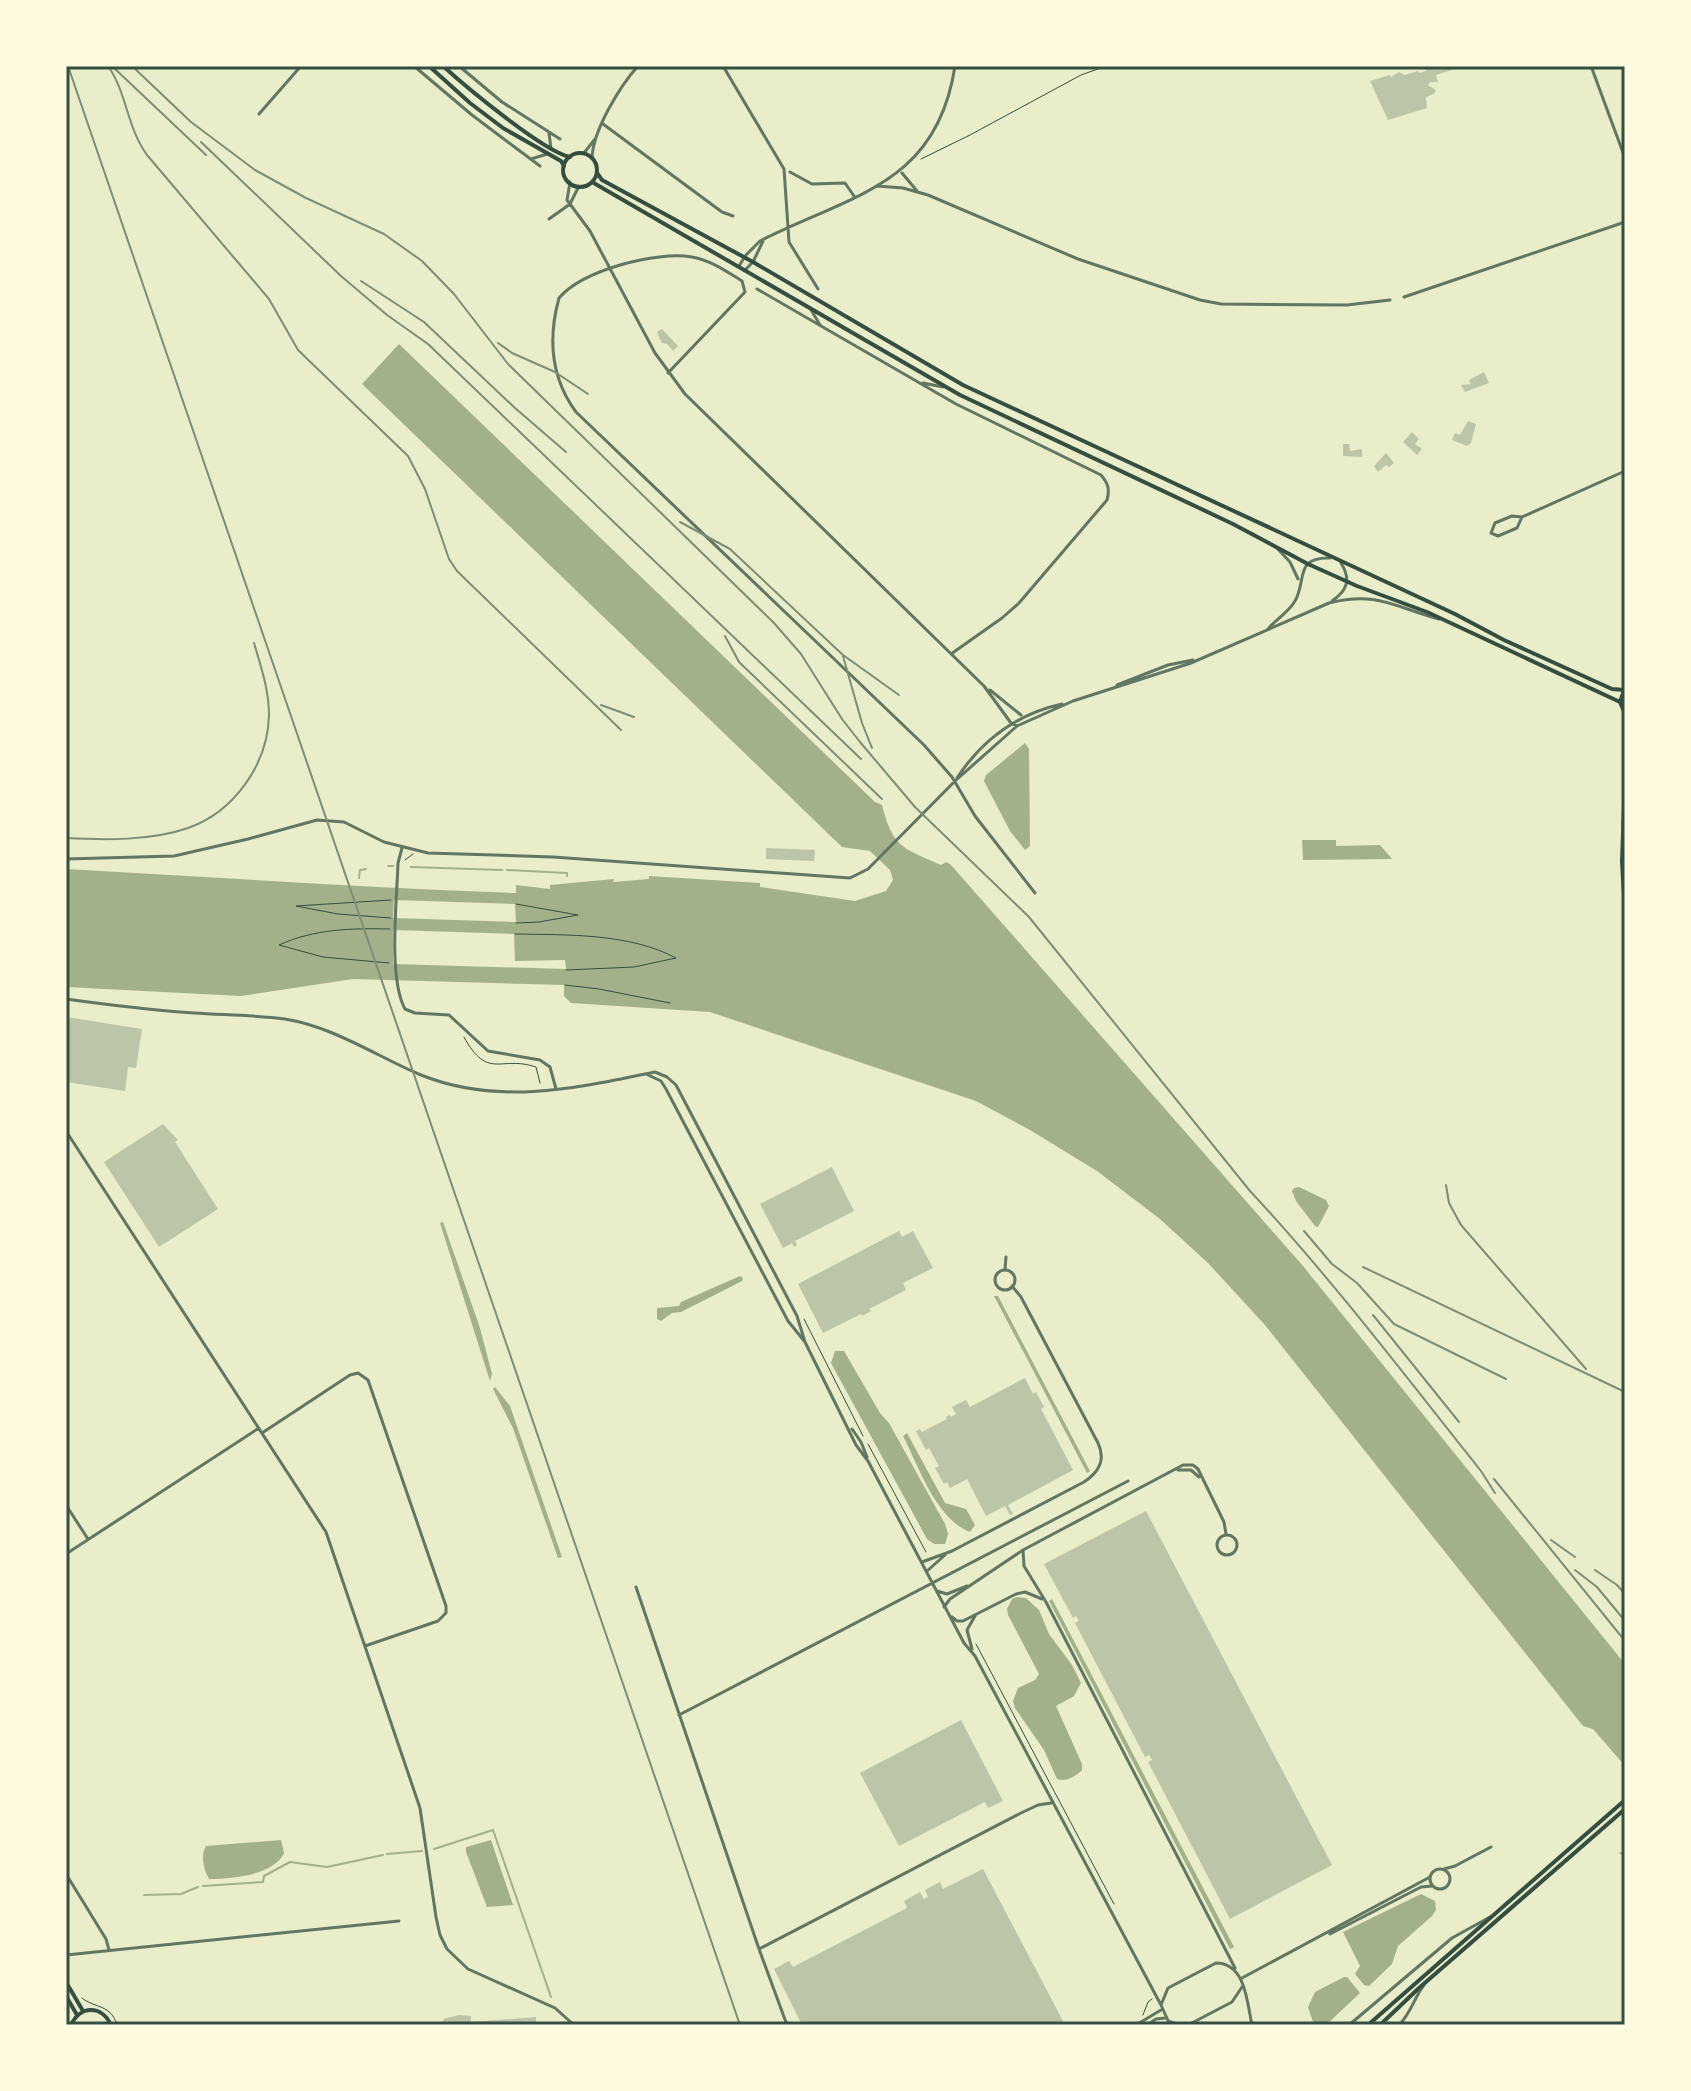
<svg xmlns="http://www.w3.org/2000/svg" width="1691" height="2091" font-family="Lato,sans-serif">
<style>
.water{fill:#a3b18a;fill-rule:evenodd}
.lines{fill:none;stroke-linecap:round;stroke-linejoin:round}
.stream{stroke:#a3b18a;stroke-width:2}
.building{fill:#bcc5a7}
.path{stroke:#344e41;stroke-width:1}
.service{stroke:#617663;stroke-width:1}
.minor{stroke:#617663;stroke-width:3}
.tertiary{stroke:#617663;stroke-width:3}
.secondary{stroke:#344e41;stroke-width:4}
.primary{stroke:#344e41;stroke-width:4}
.rail{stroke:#7c8e77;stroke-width:2}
.neatline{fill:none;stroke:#344e41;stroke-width:3}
</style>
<rect width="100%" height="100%" fill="#e9edc9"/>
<path class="water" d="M399,344L875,802L882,805C893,848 903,848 941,865L946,862L951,865L1303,1266L1625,1664V1766L1593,1729L1583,1726L1265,1325L1208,1263L1160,1219L1097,1171L1030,1130L976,1101L710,1012L571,1003L564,996V985L353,979L241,996L66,987V869C216,877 366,888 516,893V885L550,889V885L614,879L613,882L649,879V876L760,883V887L855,901L886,891L893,880L890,870L870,851L842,847L362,384ZM394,900L515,904L516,922L393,918ZM393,930L514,934L515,961L565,960L566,969L393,964Z
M1025,743L1029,749L1030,846L1025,850L1010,831L984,781L986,775Z
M1302,840H1336V846L1380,845L1392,859L1303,860Z
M1299,1187L1326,1200L1329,1206L1318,1227L1315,1226L1296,1201L1292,1191L1294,1188Z
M443,1222L480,1328L492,1374L490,1381L440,1223Z
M740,1276L743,1278L742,1281L681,1312L672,1313L661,1321L657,1319V1308L679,1306L681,1302Z
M994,1296H998L1090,1471L1087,1473Z
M835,1351H844L880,1413L889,1423L945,1524L948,1534L945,1544H934L927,1539L831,1363Z
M495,1387L510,1406L562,1557L558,1558L513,1428L493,1389Z
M907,1433L945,1503L966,1509L975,1525L970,1532C936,1519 919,1467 903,1436Z
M1017,1597L1026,1598L1039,1610L1049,1634L1072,1665L1081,1683L1074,1696L1056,1706L1082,1764V1770C1075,1777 1066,1782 1057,1779L1044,1750L1015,1708L1013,1701L1018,1688L1035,1680L1039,1674L1008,1615L1007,1609L1012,1599Z
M1052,1599L1234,1947L1230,1949L1049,1601Z
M281,1840L284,1853C274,1875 232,1879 209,1879C204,1870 200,1856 206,1846Z
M491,1840L513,1905H514L487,1907L466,1852V1847Z
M1421,1894L1435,1901L1436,1910L1432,1916L1398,1946L1392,1964L1369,1986L1364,1985L1355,1974L1360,1966L1343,1932Z
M1344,1977H1347L1360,1993L1326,2025H1314L1308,2007L1315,1992Z"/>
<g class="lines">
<path class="stream" d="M388,866H393
M411,867L502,870
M507,870L567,873V876
M359,878L360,870L366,869
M434,1849L493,1830L551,1997
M387,1854L422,1851
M203,1886L263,1882L264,1876L290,1862L327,1867L383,1855
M144,1895L181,1894L198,1887"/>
</g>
<path class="building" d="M1425,66L1462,67L1436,75L1438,82H1430L1428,85L1436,90L1434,94L1426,97L1427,108L1388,120L1370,81L1390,75L1391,77L1399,72L1405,75L1418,71L1420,73L1426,71Z
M662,329L678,346L673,351L667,344L662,343L659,337L657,332Z
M1484,372L1489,383L1465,392L1461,385L1471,384L1469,380Z
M1468,421L1476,424L1471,443L1467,446L1452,440L1455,433L1460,435Z
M1412,432L1419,439L1415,444L1422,449L1417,455L1403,442Z
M1343,444H1349L1350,451L1362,449V457L1343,456Z
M1386,453L1394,463L1389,467L1386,465L1378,472L1374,466Z
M766,848L815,850L814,861L766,859Z
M66,1017L142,1029L136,1068L128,1067L125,1091L66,1082Z
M163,1124L178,1140L175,1142L218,1209L159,1247L104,1162Z
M832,1167L854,1211L795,1241L797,1245L794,1247L792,1243L783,1248L760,1204Z
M899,1231L902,1237L913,1231L933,1268L903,1283L906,1290L869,1309L871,1311L862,1316L861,1314L823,1333L798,1284Z
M1025,1378L1033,1394L1036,1392L1044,1407L1041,1409L1073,1470L1008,1505L1013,1514L1010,1515L1005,1506L986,1516L967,1479L950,1488L947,1482L944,1484L935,1468L939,1466L929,1448L926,1450L916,1431L920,1429L922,1432L947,1419L946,1417L950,1415L951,1417L956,1414L952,1407L966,1400L970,1407Z
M1146,1511L1332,1865L1230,1919L1148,1762L1152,1760L1149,1755L1145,1757L1075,1623L1079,1621L1076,1616L1073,1618L1044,1564Z
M961,1720L1003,1801L988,1808L985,1802L899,1846L860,1773Z
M983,1869L1063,2021L1056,2025H802L774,1969L789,1961L793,1967L907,1908L904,1901L920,1892L924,1899L928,1897L925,1890L940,1882L943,1889Z
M459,2015L471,2016V2022L536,2017V2025H444L443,2019Z"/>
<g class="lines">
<path class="path" d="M921,159L970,135L1081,75L1106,66
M405,860L413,854
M391,900L296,906L338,914L391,918
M516,923L539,922L578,915L516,904
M515,934C567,935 629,933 676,958L634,967L566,970
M389,963L323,957L279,945C314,929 352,928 390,929
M565,985L599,989L670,1003
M464,1037C488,1081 500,1055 536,1067L540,1083
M804,1319L863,1436
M868,1444L926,1552
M976,1644L1114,1904
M82,1998C96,2009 111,2004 117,2025
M1143,2015L1148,2002L1152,1999
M66,2021L69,2012"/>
<path class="service" d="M1620,1853L1625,1854"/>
<path class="minor" d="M414,66L472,115L540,166
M459,66L502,102L560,139
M723,66L784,169L789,242L818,289
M259,114L301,66
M603,124L722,212L733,216
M549,133L551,149
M531,159L547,154
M790,172L812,184L845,183L854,196
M902,173L917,191
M570,182L567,200L590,231L655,353L685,394L984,686L1011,723L1017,726
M877,186L903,188L928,195L1078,259L1200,300L1221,304L1347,305L1390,300
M570,204L579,186
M549,219L570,204
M739,266L746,255L760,241C853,194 937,185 955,66
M745,270L753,262L764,239
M757,289L956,404L1101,475C1108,483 1110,489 1107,500L1019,603L1002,618L951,654
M1404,297L1625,222
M810,308L820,325
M668,373L745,292L742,281C726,271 710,260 692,257C656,251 583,270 559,298C548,338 551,378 576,412L924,745L952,777L975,816L1035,893
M923,383L943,387
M1522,517L1517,528L1498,536L1491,533L1495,523L1512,516L1522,517L1625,471
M1276,547L1290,562L1298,579
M1332,601C1348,590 1351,579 1341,563
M1268,629C1276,619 1288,613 1295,601C1307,580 1294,557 1330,558
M1117,685L1168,665L1193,660
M990,690L1021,715
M957,778C982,740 1017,714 1062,704
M402,848L398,863C397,899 388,978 405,1009L415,1013L449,1015L488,1051L540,1060L550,1067L556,1089
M66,859L174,856L248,839L317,820L344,822L384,842L428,853L553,857L850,878L868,869L955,781L1017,726L1073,701L1191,663L1329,603C1378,591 1394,607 1439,619
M66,999C109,1005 151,1010 194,1013C224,1015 255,1015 285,1019C334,1027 376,1056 421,1075C498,1106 577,1088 655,1072L667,1077L676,1085L797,1316L805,1342L788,1321L666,1089L661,1081L646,1074
M66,1131L326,1532L420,1808L436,1917L440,1935L447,1949L468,1969L555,2008L574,2025
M1005,1269L1006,1257
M995 1280a10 10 0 1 1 20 0a10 10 0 1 1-20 0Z
M805,1342L856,1445L868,1461L964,1643L975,1656L1161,2005
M852,1429L861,1442L867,1457
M262,1433L350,1375L358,1373L368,1380L446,1606V1613L438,1621L365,1646
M1178,1470H1191L1199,1477
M66,1505L88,1539
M1217 1545a10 10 0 1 1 20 0a10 10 0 1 1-20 0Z
M1023,1550L1024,1566L1046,1602L1235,1968
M66,1554L259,1428
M922,1562L952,1551L1084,1482C1099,1472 1106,1460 1098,1443L1021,1297L1012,1286
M927,1571L945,1555
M636,1587L759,1949
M937,1591L947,1594L967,1586
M944,1607L950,1599L1023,1550L1183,1465H1193L1198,1469L1224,1522L1226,1534
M952,1617L957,1621H963L1016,1594L1025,1592L1042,1599
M972,1649L967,1630L975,1616
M679,1715L1128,1481
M1430 1879a10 10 0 1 1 20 0a10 10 0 1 1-20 0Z
M1444,1869L1455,1866L1491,1847
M66,1874L106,1939L109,1950
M1330,1934L1421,1887L1432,1886
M66,1955L399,1921
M1242,1978L1430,1877
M1168,2021L1179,2025
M787,2025L759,1949L1021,1813L1038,1805L1051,1803
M1136,2025L1161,2010
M1147,2025L1156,2019L1165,2018
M1170,2025L1161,2005L1168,1988L1216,1963C1246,1963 1247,2003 1252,2025
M1188,2025L1232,2002L1242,1987
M1349,2025L1452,1938L1490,1917
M1399,2025C1411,2013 1414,1998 1424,1985"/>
<path class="tertiary" d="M1591,66L1625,158
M584,153L595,139
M592,158C593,130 620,86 638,66"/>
<path class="secondary" d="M429,66L470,103L503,128L561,161L564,166
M443,66C466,87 543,151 570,157
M563 170a17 17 0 1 1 34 0a17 17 0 1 1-34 0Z
M597,173L602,180L753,262L963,385L1455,614L1504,640L1612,689L1624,690
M592,182L960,395L1233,524L1308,564L1357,586L1427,612L1620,702"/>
<path class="primary" d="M1625,688L1620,702L1625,714
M1625,775L1622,862L1625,913
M66,1982L83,2011
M66,1996L77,2015
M71,2025C80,2005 102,2005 111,2025
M1368,2025L1625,1800
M1380,2025L1419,1988L1625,1809"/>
<path class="rail" d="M68,66L740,2025
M108,66C127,93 127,128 147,155L269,299L298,350L408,456L425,489L449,559L457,571L621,730
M132,66L191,122L255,170L306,198L384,234L422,261L454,294L508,364L774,623L801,654L842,719L860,742L915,807L1029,917L1250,1191C1332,1279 1406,1377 1481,1471L1495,1493
M113,67L206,155
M201,142L341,276L387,315L428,344L861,759
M361,281L424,322L515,408L566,452
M498,343L512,353L555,372L588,394
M680,522L730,549L843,655L899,695
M725,636L739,662L882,799
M843,656L862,723L872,748
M601,705L634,717
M66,838C104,840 151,841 188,828C234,812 268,764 269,715C269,690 261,667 254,643
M1446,1185L1449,1203L1461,1225L1586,1369
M1304,1231L1332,1264L1357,1283L1394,1324L1506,1379
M1363,1267L1625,1392
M1373,1315L1459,1422
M1494,1479L1625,1641
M1551,1540L1575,1557
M1575,1570L1597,1587L1625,1621
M1595,1570L1617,1585L1625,1594"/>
</g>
<rect width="1691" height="2091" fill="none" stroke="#fefae0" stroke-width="136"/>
<rect x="68" y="68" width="1555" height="1955" class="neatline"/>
</svg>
